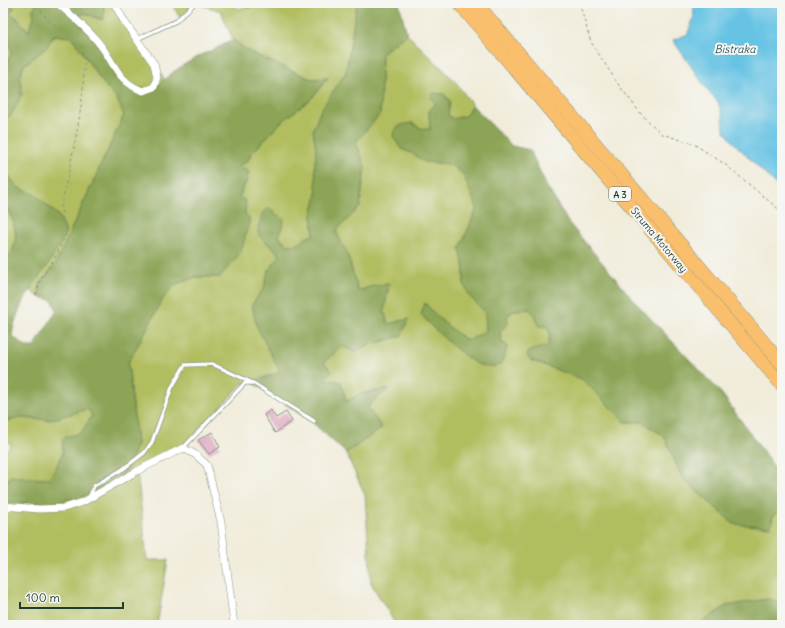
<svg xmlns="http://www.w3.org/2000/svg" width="785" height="628" font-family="Delius,sans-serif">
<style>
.green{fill:#b1bd5f;stroke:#687d4a}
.forest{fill:#8ca456;stroke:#567045}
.water{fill:#66c3e4;stroke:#42808c}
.building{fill:#dca2bb}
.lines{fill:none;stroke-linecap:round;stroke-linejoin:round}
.lane-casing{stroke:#889487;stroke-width:5}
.street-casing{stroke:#889487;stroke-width:8}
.highway-casing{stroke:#889487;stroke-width:14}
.path{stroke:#889487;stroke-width:1;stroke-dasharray:3 3;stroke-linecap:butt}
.lane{stroke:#fff;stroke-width:3.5}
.street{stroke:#fff;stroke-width:7}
.highway{stroke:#f9bf6d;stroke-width:13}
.labels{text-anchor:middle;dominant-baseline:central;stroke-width:4;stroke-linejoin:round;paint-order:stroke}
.shield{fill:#f6f6f2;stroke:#60746d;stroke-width:1}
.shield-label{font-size:9px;font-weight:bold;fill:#1f3d34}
.street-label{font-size:10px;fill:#1f3d34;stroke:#f6f6f2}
.water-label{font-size:11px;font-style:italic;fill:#315e60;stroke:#f6f6f2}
</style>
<rect width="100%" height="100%" fill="#f6f6f2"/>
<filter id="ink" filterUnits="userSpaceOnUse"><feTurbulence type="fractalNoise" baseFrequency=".025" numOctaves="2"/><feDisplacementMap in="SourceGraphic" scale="8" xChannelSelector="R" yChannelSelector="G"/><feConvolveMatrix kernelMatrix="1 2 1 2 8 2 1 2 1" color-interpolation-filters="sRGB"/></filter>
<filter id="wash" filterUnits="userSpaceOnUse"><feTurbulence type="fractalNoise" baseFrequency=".012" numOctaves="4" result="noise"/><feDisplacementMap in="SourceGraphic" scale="16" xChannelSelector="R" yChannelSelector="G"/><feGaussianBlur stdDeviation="0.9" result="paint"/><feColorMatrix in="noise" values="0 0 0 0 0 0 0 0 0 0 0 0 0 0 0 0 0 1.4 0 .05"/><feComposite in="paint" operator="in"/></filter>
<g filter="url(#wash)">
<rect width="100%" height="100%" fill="#f1ecda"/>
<path class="green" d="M11,3H38L33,9L34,19L30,32L11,12L14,8Z
M104,3H114L164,78L155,90L132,87L75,18L85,13L99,19L104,18Z
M171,3H195L180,18Z
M195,3H234L238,9L258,3H357L346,72L321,110L313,130L316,149L315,168L317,196L312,215L314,235L305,238L299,244L288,245L279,237L274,215L263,212C262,217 259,222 258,227C256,240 274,245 280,256L268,271L264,288L252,305L264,338L281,372L242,384L183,448L137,471L147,560H168L157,625H3V502L49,504L82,497L101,487L121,481L137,444L128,363L163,299L174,285L195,277H220L245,214L239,197L247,180L238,165L247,162L251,154L281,122L311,99L327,78L311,79L251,53L233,40L221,11Z
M3,12C8,25 7,39 12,52L3,70Z
M407,34L455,81L473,106L465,116L453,119L448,115L450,101L444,94L429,111L430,130L420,128L412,123L401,149L412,153L424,161L450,164L463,174L472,193L477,208L460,248L464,269V284L470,297L485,312L486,331L468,341C455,334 435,315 425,304L431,326L456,348L480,365L508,346L502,343L500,332L508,324L507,316L514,310L530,309L535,316L539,326L548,327L550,334L548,346L530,360L582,379L625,422H643L664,436L682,478L773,516L782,508V602L767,599L726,606L699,625H396L371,583L365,495L346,453L381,428L368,408L374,400L389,389L359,394L346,402L324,379V362L343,345L355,353L365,346L401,336L409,319L388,324L384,311L389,284L373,286L358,291L348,256L336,231L360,207L365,167L356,142L380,114L382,53Z
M54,35L72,37L101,80L118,101L124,115L55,265L40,284L39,297L30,290L37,279L36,195L17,187L3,168V119L11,115L18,102L22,88L20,78L23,66L46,48Z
M3,202C17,226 22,241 3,264Z
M88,409L92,416L81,433L63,438L62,456L50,478L42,479L11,476L3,486V451L7,450L11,444L3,439V422L20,418L49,420Z"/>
<path class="forest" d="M3,3H11L14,8L11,12L29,32L31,22L34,19L33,9L38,3H104L103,20L85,13L75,18L132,87L155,90C174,65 205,54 233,40L251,53L311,79L328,78L311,99L281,122L251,154L247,162L238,165L249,172L247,180L239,197L246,201L245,214L250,219L241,252L220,277H195L174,285L163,299L128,363L137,444L121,481L101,487L82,497L49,504L3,502V486L11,476L42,479L50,477L62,456L63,438L81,433L92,416L88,409L49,420L20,418L3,422V264L13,252L16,236L13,219L3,202V168L17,187L36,195L59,216L66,232C62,239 59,247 55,254C38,281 16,303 12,336L27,347H34L57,310L52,300L39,297L40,284L55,265L124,115L118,101L101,80L72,37L54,35L46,48L23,66L20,78L22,94L11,115L3,119V70L12,52C8,43 8,36 7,26C6,18 3,11 3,3Z
M357,3H399L407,34L382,53L380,114L356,142L365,167L360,207L336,231L348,256L358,291L373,286L389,284L384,311L388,324L409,319L401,336L365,346L355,353L343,346L324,362L332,372L325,379L341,382L347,402L359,394L390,389L374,400L368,408L382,428L346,453L313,423L253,383L280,372L256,325L252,305L264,288L268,271L280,256C271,240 253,242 261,221C263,214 263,212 269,208L273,210L274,215H279L284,220L279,237L288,245L299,244L305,238L314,235L312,215L317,196L315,168L316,149L313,130L321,110L346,72Z
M433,93L444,94L450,102L448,115L453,119L465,116L473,106L512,146L530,150L546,185L568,222L636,303L722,394L777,471L782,484V508L773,516L771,527L734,524L682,478L664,436L643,422H625L582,379L530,360L527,356L529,351L548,346L550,334L548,327L539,326L535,316L530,309L514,310L507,316L508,324L500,332L502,343L508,346L501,364C495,367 488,368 480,365C466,360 431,327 421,314L425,303C435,315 455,334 468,341L486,331L485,312L470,297L464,284V269L460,248L477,208L463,174L450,164L424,162L412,153L401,149L393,136L394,130L401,125L412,123L420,128L430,130L429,111L436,104L431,99Z
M767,599L782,602V625H699L726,606Z"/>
<path class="water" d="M693,3H782V191L733,142L724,130L723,116L718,102L704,85L673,40L688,34L694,16Z"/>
<g id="blocks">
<path class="building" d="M271,410L276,418L286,412L292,421L275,433L264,415Z
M212,432L220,447L209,454L198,440Z"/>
</g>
</g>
<g filter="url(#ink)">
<use href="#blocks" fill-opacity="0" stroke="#889487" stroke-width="1"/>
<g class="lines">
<g class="lane-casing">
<path id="lane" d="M248,3V6
M137,39L176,21L195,3
M183,448L245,383H253L314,421
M89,498L94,486L123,469L144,453L152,442L172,387L185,365L212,364L253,383"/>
</g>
<g class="street-casing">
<path id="street" d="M57,3C72,16 86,27 98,42C114,61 117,82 143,91L154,87L157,77L154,64L124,21L114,3
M3,506L39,509L64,508L83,502L137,471L183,448L196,455L207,465L221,522L234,625"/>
</g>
<g class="highway-casing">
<path id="highway" d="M459,3L782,385
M476,3L782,364"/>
</g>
<path class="path" d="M579,3L591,42L618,84L641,114L662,134L694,144L726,165L782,212
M36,295L40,280L56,256L67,232L63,223L61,208C70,163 82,119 84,73C84,65 86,56 82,48C75,33 42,25 39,3"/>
<use href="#lane" class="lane"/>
<use href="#street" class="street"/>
<use href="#highway" class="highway"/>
</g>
</g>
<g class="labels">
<rect class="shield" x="609" y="187" width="22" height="14" rx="3"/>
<g class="shield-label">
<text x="620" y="194">A 3</text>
</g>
<g class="street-label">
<text transform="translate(659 240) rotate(50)">Struma Motorway</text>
</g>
<g class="water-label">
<text x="735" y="49">Bistraka</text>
</g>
</g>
<rect width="785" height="628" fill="none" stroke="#f6f6f2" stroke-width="16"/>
<path d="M20 602v6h103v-6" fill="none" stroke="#1f3d34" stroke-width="2"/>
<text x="26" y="602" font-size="12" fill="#1f3d34" stroke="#f6f6f2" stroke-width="3" paint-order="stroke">100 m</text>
</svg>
